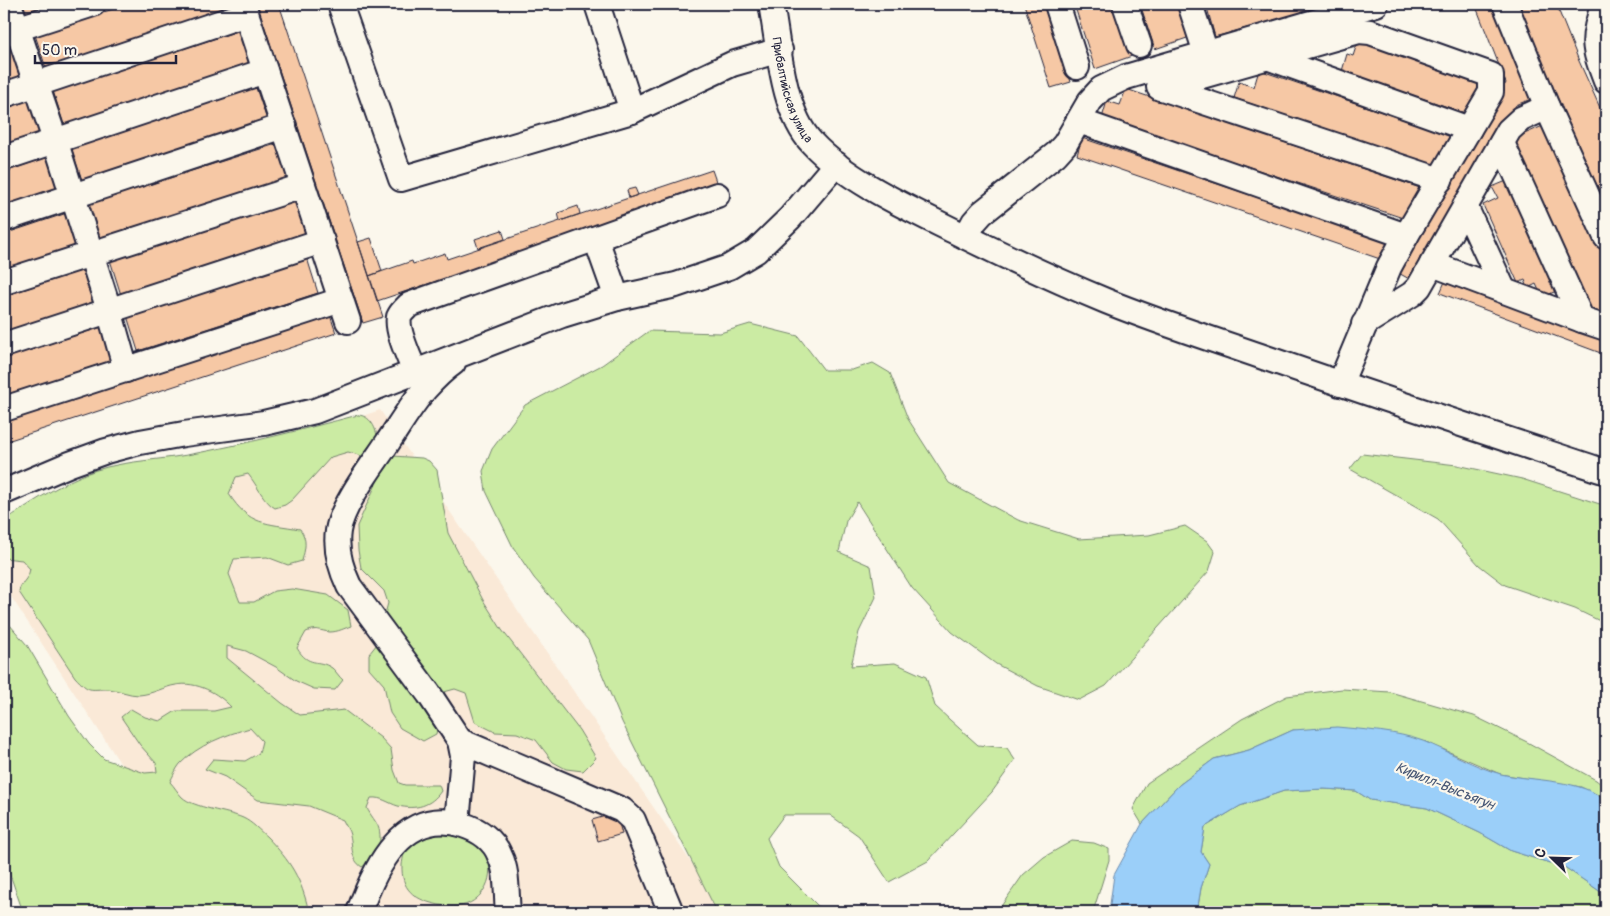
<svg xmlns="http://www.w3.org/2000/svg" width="1610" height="916" font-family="Pangolin,sans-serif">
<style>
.built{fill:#fae9d7}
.green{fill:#cbeba3;stroke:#76866f}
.water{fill:#9bcff9;stroke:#6b8aad}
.building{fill:#f6c8a5;stroke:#22223b}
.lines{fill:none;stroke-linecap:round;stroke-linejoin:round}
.minor-casing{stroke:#22223b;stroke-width:28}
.minor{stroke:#fbf7ec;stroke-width:24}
.labels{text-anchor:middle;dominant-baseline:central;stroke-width:4.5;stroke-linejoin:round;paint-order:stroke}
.street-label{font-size:12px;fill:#22223b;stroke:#fbf7ec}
.water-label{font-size:14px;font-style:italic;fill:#465674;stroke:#fbf7ec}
</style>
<rect width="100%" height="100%" fill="#fbf7ec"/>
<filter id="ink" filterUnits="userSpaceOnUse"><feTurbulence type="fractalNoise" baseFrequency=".02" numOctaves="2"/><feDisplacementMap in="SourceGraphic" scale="10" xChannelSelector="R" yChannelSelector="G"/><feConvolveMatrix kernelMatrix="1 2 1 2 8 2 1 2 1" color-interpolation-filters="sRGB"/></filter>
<g filter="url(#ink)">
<path class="built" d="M380,410L665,824L725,912H218L4,586V532L67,516Z"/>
<path class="green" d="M750,324L798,336L824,370H852L873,363L890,373L908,419L949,483L1018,520L1079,539L1149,535L1185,526L1207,541L1215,552L1209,571L1106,686L1079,700L1038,686L996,664L952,632L912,588L857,502L846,521L839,552L871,566L876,597L859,632L851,666L895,663L926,677L935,706L950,720L978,745L1007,748L1015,760L992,792L928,861L889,882L859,836L830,815H784L767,838L779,867L824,912H717L622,722L588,640L534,578L513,547L486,491L483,471L492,449L525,405L602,365L649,331L720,333Z
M358,415C373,416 377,432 379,445L393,456L422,458L429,461L437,470L448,533L483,600L502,630L579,730L596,758L583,771L566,769L553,762L536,740L517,733L495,732L475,722L466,693L455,689L444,692L436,734L423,741L400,728L390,713L384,685L369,668V654L377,644L388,603L384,591L361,568L358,550L357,526L378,480L379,470L368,458L359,455L348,452L331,457L292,500L285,505L275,508C264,502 257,485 248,474L236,477L229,494C249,526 267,523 300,529C308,540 305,549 302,561L288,565L267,557L234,559L229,574L240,602H254L274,591L292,589L328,595L348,610L351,626C345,628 338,632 330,632C319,631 318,627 306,632L297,648C309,668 317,658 332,668C336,671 339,677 343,680L335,690L314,689L296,681L276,667L246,651L227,646V658L282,703L300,715L344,710L381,738L391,749L394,770L399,783L405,785H439L441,791C431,806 416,810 398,806C388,803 382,797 371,798L367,808C370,815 377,822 379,829C383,844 375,859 362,867C350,859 353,847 350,835C349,830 345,825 343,820L309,806L258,800L225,777L205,769L213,759L245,761L259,753L262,741L250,728C225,735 198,745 180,764C176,769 173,776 170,782C174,786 178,793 182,797C194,808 227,811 243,818C252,822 260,831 267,837C291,862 301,878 309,912H23L4,857V622L9,624L27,645L69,716L89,744L104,759L145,773L157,772L156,763L140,745L121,717L131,709L145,717L160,721L176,711H214L231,707C218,693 197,681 176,685C163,687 153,694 139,695C129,695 119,690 109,689C88,689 90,693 75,677L19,592C20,582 28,581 30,569L22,560L4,558V521C29,504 55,487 83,475C115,461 153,461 187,455C245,444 301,430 358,415Z
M1362,454L1457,465L1522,479L1606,506V624L1575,609L1505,585L1479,565L1438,519L1350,469Z
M1342,689L1390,692L1474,716L1527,742L1596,780L1606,788V802L1603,798L1581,787L1500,774L1424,741L1293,730L1249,750L1214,759L1179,785L1142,824L1133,809L1147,783L1242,719L1287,696Z
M1324,789L1356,791L1370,800L1427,808L1480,833L1511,851L1566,868L1598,890L1606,897V912H1197L1201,888L1209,864L1201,852L1205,827L1240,806L1284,791Z
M437,831C446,833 458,834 467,838C490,848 497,874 481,894C468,909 452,908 435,904C414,899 401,889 402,865C403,858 404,849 410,844C416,838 429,835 437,831Z
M1072,841L1094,843L1109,849V860L1093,912H997L1023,875L1044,857Z"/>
<path class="water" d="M1337,727C1366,730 1395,731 1423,741C1449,751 1474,767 1501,774C1530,781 1586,779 1606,802V897L1598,890L1566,868L1511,851L1480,833L1427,808L1370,800L1356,791L1324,789L1284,791L1240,806L1205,827L1201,852L1209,864L1201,888L1197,912H1109L1114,875L1142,824L1179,785L1214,759L1249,750L1293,730Z"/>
<path class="building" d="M23,4H51L26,12Z
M128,4H230L231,7L46,68L35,35Z
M257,4H279L383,317L363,323Z
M1024,4H1045L1071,82L1051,88Z
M1074,4H1115L1132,56L1095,69Z
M1140,4H1178L1190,37L1155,49Z
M1206,4H1331L1215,37Z
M1475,4H1493L1531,99L1516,105L1411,280L1395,271L1506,83Z
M1519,4H1537L1539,9L1556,4L1579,61L1606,121V206L1547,75Z
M241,30L251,65L64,125L53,91Z
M1358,41L1482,82L1471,115L1342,71L1347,54L1353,56Z
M9,43L21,76L4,82V45Z
M1259,70L1452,136L1441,168L1234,98L1239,82L1254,87Z
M255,85L267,120L82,181L71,147Z
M1126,89L1420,188L1409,220L1102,118L1107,101L1120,105Z
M29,100L40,135L4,147V109Z
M1545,125L1606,261V309L1593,315L1513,139Z
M1082,138L1389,242L1383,260L1077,155Z
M276,144L287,178L99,238L88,204Z
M48,157L58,189L4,207V172Z
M712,170L718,187L377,301L369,276L412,261L413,264L445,253L447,259Z
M1509,180L1559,290L1542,297L1536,284L1528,288L1525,280L1518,283L1483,205L1498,198L1492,187Z
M635,188L638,195L629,198L627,190Z
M295,200L306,235L121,295L110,260Z
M578,206L580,214L560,221L558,213Z
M67,213L78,247L4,271V234Z
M502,230L505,239L478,248L475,239Z
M371,238L382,271L369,276L358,242Z
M307,258L318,293L138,351L127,316Z
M86,269L97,303L4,334V296Z
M1447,277L1606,336V355L1440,293Z
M330,315L336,333L4,442V422Z
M105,326L116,359L4,396V358Z
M616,813L622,834L598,841L592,820Z"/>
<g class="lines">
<g class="minor-casing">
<g id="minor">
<path d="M9,4L55,140L109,310L126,370"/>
<path d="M243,4L348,321"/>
<path d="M340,4L401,179L632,111L732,64L780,50"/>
<path d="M597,4L632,111"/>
<path id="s1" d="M771,4C779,46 782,111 812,143C846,180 910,209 954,231C1004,256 1055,280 1106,301C1160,323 1215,340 1269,359C1381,398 1494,435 1606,472"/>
<path d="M1057,4L1077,67"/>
<path d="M1125,4L1139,45"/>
<path d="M1190,4L1206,53"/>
<path d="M1505,4L1547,107L1606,237"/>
<path d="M1604,4C1591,39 1593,47 1606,81"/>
<path d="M4,33L93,4"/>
<path d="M1267,57L1469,129"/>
<path d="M1159,87L1440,180"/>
<path d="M1160,88L1359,31L1370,32L1491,75V92L1406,236L1389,267L1340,384"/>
<path d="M4,95L246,14"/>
<path d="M1079,121L1406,236"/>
<path d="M1502,143L1582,320"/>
<path d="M4,158L265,71"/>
<path d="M1465,206L1504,291"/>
<path d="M4,219L284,126"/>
<path d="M966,237L974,222L982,213L1056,154L1065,144L1090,101L1101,89L1126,77L1376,4"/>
<path d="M596,239L617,298"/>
<path d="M1432,264L1582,320L1603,327L1606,326"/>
<path d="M4,282L303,186"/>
<path d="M1364,324L1412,294L1419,287L1509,130L1521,119L1547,107"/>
<path d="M4,345L322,241"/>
<path d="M453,363C443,370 434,379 425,389C411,405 400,424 388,442C373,465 342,504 338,531C335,551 341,569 349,586L429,694L460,741L463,756L457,823"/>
<path d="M415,372C410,359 396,331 399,317C401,312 405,309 409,305L717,195"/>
<path d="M4,409L341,300"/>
<path d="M4,492L70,464L106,451L140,442L184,434L264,423L315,411L562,315L617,298L676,285L729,267L756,251L790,218L836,164"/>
<path d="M460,741L622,810L633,820L671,912"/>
<path d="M359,912C375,867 404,806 463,825C479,830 494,840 500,856C508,872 506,894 508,912"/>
</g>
</g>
<use href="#minor" class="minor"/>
</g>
</g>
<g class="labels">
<g class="street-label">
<text stroke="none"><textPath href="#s1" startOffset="89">Прибалтийская улица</textPath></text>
</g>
<g class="water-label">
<text transform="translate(1445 786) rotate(22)">Кирилл-Высъягун</text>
</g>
</g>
<rect width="1610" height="916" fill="none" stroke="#fbf7ec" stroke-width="20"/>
<rect x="10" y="10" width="1590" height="896" fill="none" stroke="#22223b" stroke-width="2" filter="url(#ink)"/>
<g transform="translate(1552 858) rotate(293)" stroke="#fbf7ec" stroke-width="4" paint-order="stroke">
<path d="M0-4L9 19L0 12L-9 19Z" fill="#22223b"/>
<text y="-8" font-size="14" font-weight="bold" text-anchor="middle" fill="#22223b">С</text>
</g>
<path d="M35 55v8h141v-8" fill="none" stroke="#22223b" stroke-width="2.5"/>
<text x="42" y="55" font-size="15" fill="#22223b" stroke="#fbf7ec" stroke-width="4" paint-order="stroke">50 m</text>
</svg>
